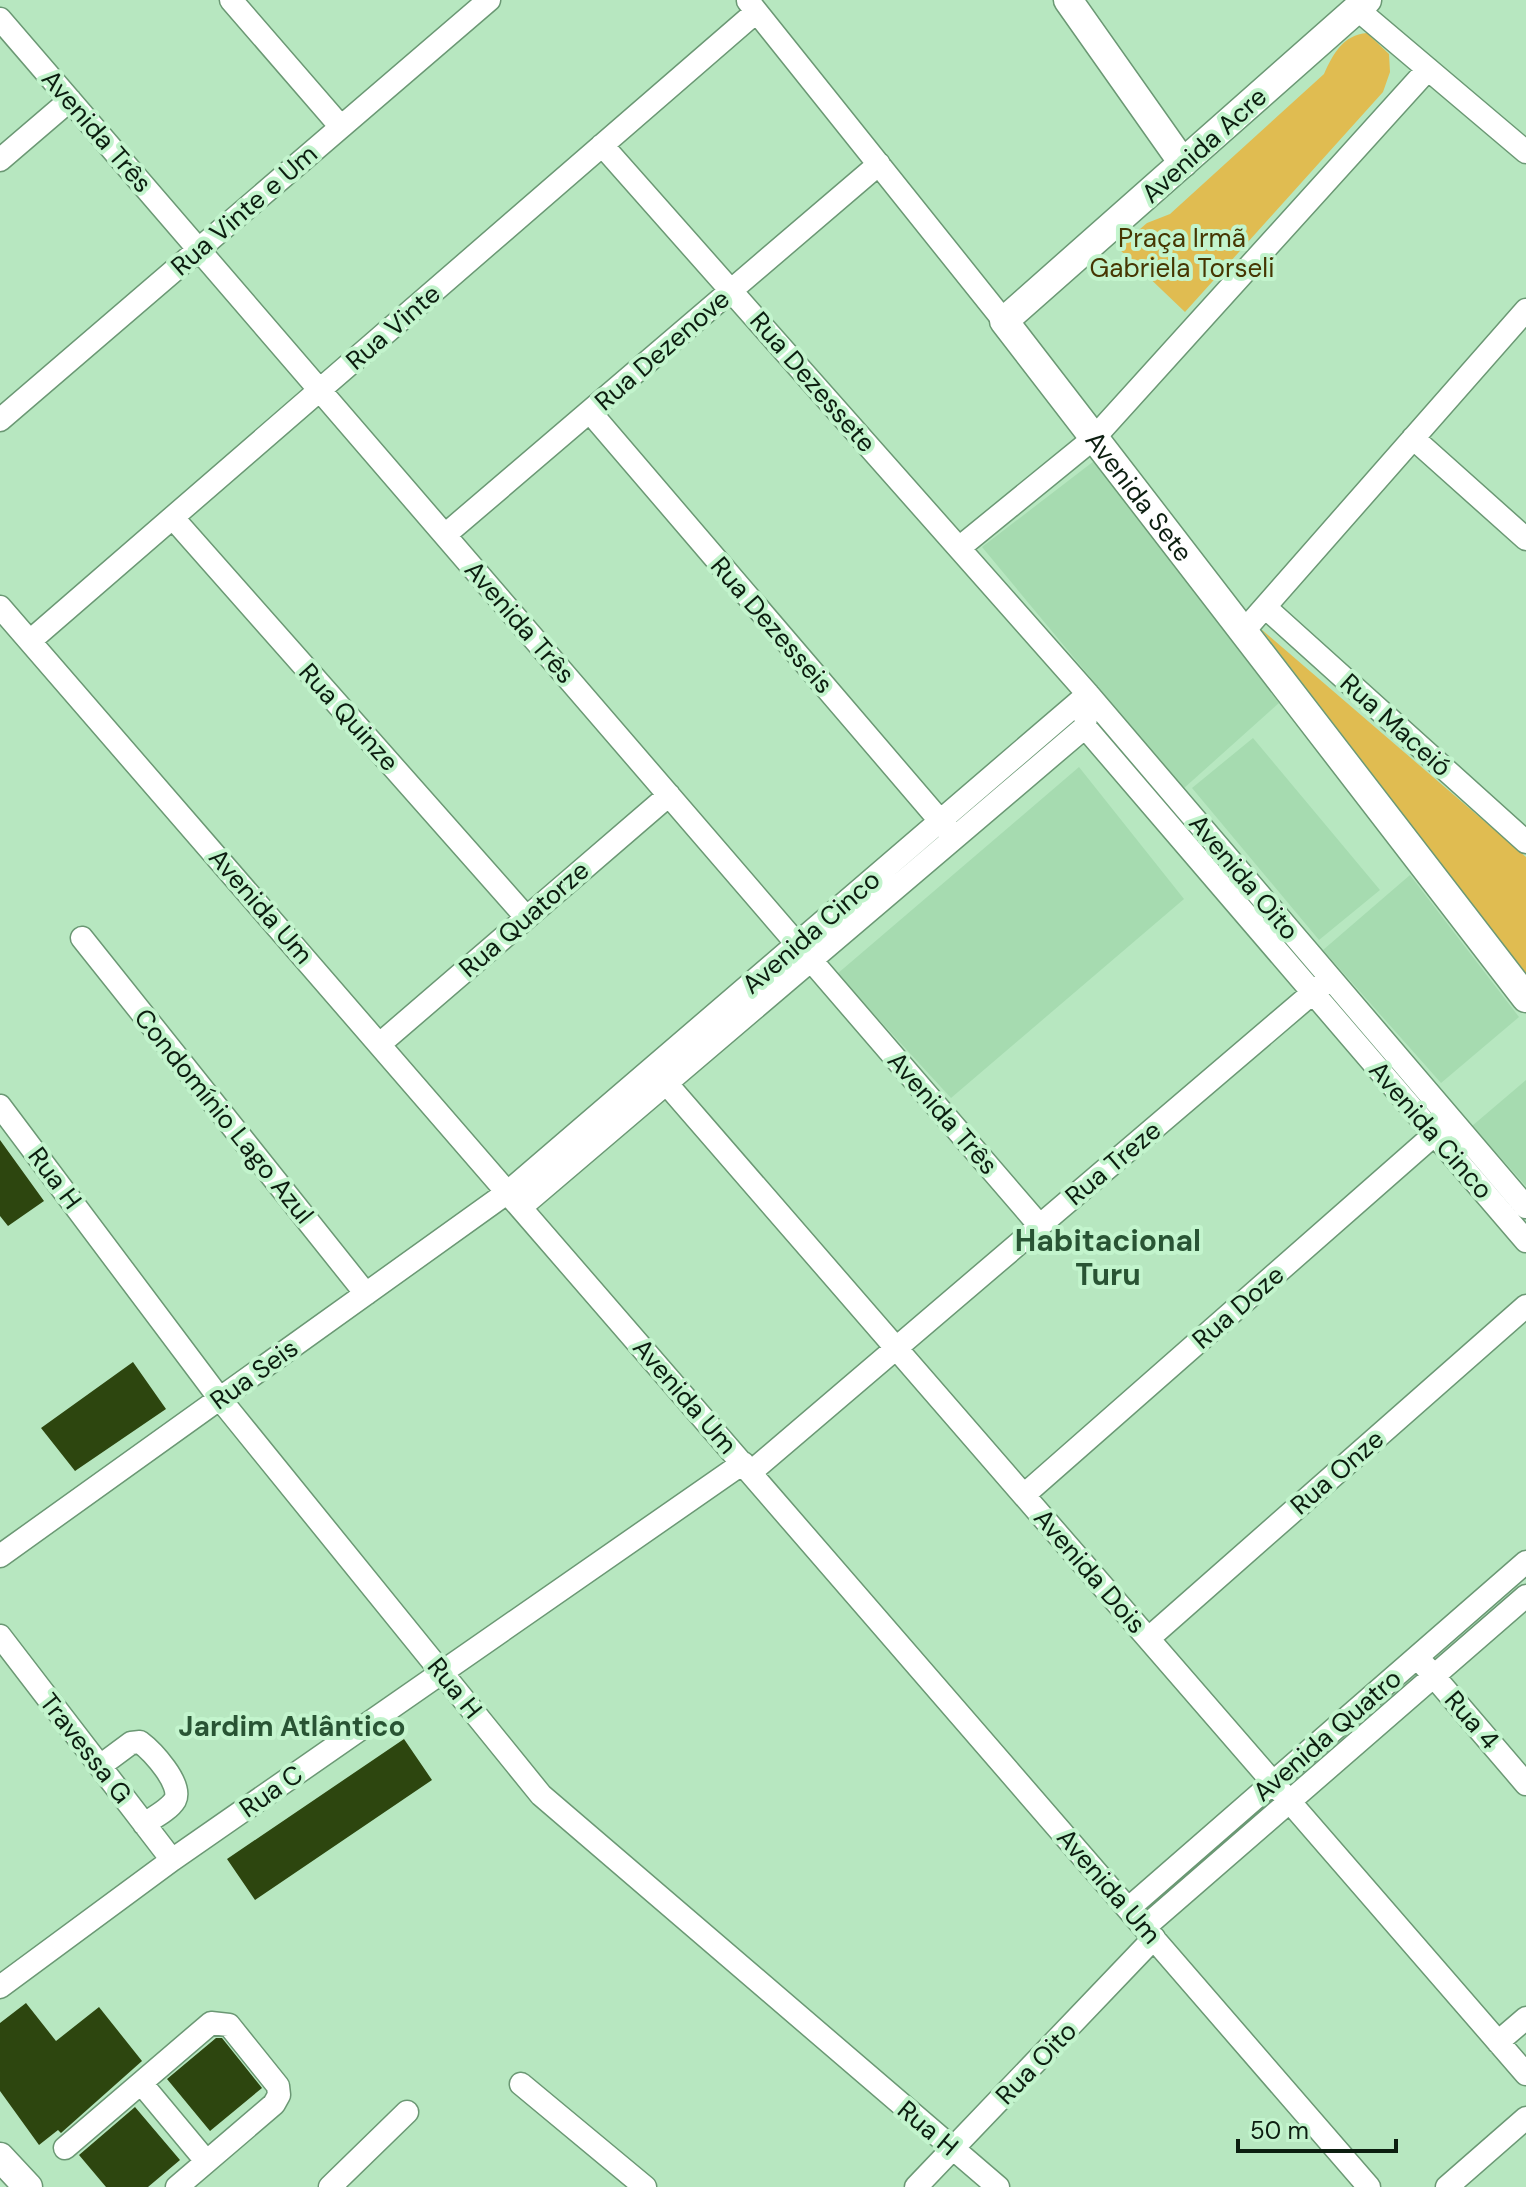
<svg xmlns="http://www.w3.org/2000/svg" width="1526" height="2187" font-family="'DM Sans',sans-serif">
<style>
.built{fill:#a6dbb0}
.green{fill:#e0bc51}
.building{fill:#2d460f}
.lines{fill:none;stroke-linecap:round;stroke-linejoin:round}
.minor-casing{stroke:#6b9874;stroke-width:25}
.major-casing{stroke:#6b9874;stroke-width:31}
.minor{stroke:#fff;stroke-width:22}
.major{stroke:#fff;stroke-width:28}
.labels{text-anchor:middle;dominant-baseline:central;stroke-width:8;stroke-linejoin:round;paint-order:stroke}
.street-label{font-size:26px;fill:#0c1e10;stroke:#c3f4cd}
.park-label{font-size:26px;fill:#463602;stroke:#c3f4cd}
.neighbourhood-label{font-size:28px;font-weight:bold;fill:#295434;stroke:#c3f4cd}
.quarter-label{font-size:30px;font-weight:bold;fill:#295434;stroke:#c3f4cd}
</style>
<rect width="100%" height="100%" fill="#b7e7c0"/>
<path class="built" d="M1094,461L1279,703L1183,789L982,547Z
M1253,738L1380,890L1319,940L1192,788Z
M1079,767L1184,899L951,1098L837,974Z
M1410,875L1519,1017L1441,1083L1323,950Z
M1526,1080V1186L1472,1126Z"/>
<path class="green" d="M1367,33L1389,54L1390,72L1383,92L1185,312L1118,248L1147,223L1170,214L1324,74C1333,54 1343,35 1367,33Z
M1261,629L1526,857V974Z"/>
<path class="building" d="M0,1140L44,1201L8,1226L0,1216Z
M133,1362L166,1409L75,1471L41,1428Z
M404,1739L432,1780L255,1900L227,1859Z
M26,2003L56,2041L99,2007L142,2061L61,2133L58,2130L39,2145L0,2091V2023Z
M216,2038H222L262,2088L210,2131L167,2079Z
M135,2107L180,2160L148,2187H106L79,2155Z"/>
<g class="lines">
<g class="minor-casing">
<path id="minor" d="M231,0L341,127
M748,1L1004,321
M1357,9L1526,152
M0,19L1040,1226
M602,145L1088,694L1526,1207
M0,160L70,100
M590,412L948,830
M0,420L489,0
M1413,438L1526,539
M173,518L526,917
M445,535L879,164
M959,548L1094,438L1428,69
M0,607L1369,2187
M1265,607L1526,842
M1242,633L1526,310
M30,641L756,12
M1086,715L1085,727L1526,1241
M82,938L366,1294
M381,1043L669,795
M653,1068L1526,2074
M0,1106L220,1399L541,1795L998,2187
M521,1207L1085,727
M751,1472L1330,978
M1024,1495L1444,1126
M0,1556L508,1192L1088,694
M0,1636L172,1860
M1149,1638L1526,1306
M1425,1666L1526,1784
M100,1766L131,1743L140,1742C152,1751 183,1784 175,1800C169,1810 153,1818 144,1824
M1129,1908L1526,1562
M1145,1927L1526,1596
M0,1987L172,1860L743,1463
M1498,2042L1526,2018
M141,2083L206,2161
M521,2084L645,2187
M65,2148L211,2023L229,2025L278,2086L279,2095L274,2104L177,2187
M330,2187L407,2112
M916,2187L1154,1938
M1447,2187L1526,2118"/>
</g>
<g class="major-casing">
<g id="major">
<path d="M1068,0L1183,163"/>
<path id="s1" d="M1367,0L1004,321L1526,998"/>
<path d="M0,2157L28,2187"/>
</g>
</g>
<use href="#minor" class="minor"/>
<use href="#major" class="major"/>
</g>
<g class="labels">
<g class="street-label">
<text transform="translate(97 131) rotate(49)">Avenida Três</text>
<text transform="translate(1204 145) rotate(-42)">Avenida Acre</text>
<text transform="translate(244 210) rotate(-41)">Rua Vinte e Um</text>
<text transform="translate(393 327) rotate(-41)">Rua Vinte</text>
<text transform="translate(662 350) rotate(-41)">Rua Dezenove</text>
<text transform="translate(813 382) rotate(49)">Rua Dezessete</text>
<text stroke="none"><textPath href="#s1" startOffset="706">Avenida Sete</textPath></text>
<text transform="translate(520 622) rotate(49)">Avenida Três</text>
<text transform="translate(772 625) rotate(49)">Rua Dezesseis</text>
<text transform="translate(349 717) rotate(48)">Rua Quinze</text>
<text transform="translate(1396 725) rotate(42)">Rua Maceió</text>
<text transform="translate(1244 877) rotate(50)">Avenida Oito</text>
<text transform="translate(261 906) rotate(49)">Avenida Um</text>
<text transform="translate(524 919) rotate(-41)">Rua Quatorze</text>
<text transform="translate(811 932) rotate(-41)">Avenida Cinco</text>
<text transform="translate(943 1113) rotate(49)">Avenida Três</text>
<text transform="translate(224 1116) rotate(51)">Condomínio Lago Azul</text>
<text transform="translate(1431 1130) rotate(49)">Avenida Cinco</text>
<text transform="translate(1113 1163) rotate(-40)">Rua Treze</text>
<text transform="translate(55 1178) rotate(53)">Rua H</text>
<text transform="translate(1238 1307) rotate(-41)">Rua Doze</text>
<text transform="translate(254 1374) rotate(-36)">Rua Seis</text>
<text transform="translate(685 1396) rotate(49)">Avenida Um</text>
<text transform="translate(1337 1472) rotate(-41)">Rua Onze</text>
<text transform="translate(1090 1571) rotate(49)">Avenida Dois</text>
<text transform="translate(455 1688) rotate(51)">Rua H</text>
<text transform="translate(1472 1720) rotate(49)">Rua 4</text>
<text transform="translate(1327 1735) rotate(-41)">Avenida Quatro</text>
<text transform="translate(86 1748) rotate(52)">Travessa G</text>
<text transform="translate(271 1791) rotate(-35)">Rua C</text>
<text transform="translate(1109 1886) rotate(49)">Avenida Um</text>
<text transform="translate(1036 2063) rotate(-46)">Rua Oito</text>
<text transform="translate(928 2128) rotate(40)">Rua H</text>
</g>
<g class="park-label">
<text x="1182" y="238">Praça Irmã<tspan x="1182" dy="30">Gabriela Torseli</tspan></text>
</g>
<g class="neighbourhood-label">
<text x="292" y="1726">Jardim Atlântico</text>
</g>
<g class="quarter-label">
<text x="1108" y="1240">Habitacional<tspan x="1108" dy="34">Turu</tspan></text>
</g>
</g>
<path d="M1238 2139v12h158v-12" fill="none" stroke="#0c1e10" stroke-width="4"/>
<text x="1250" y="2139" font-size="24" fill="#0c1e10" stroke="#c3f4cd" stroke-width="6" paint-order="stroke">50 m</text>
</svg>
